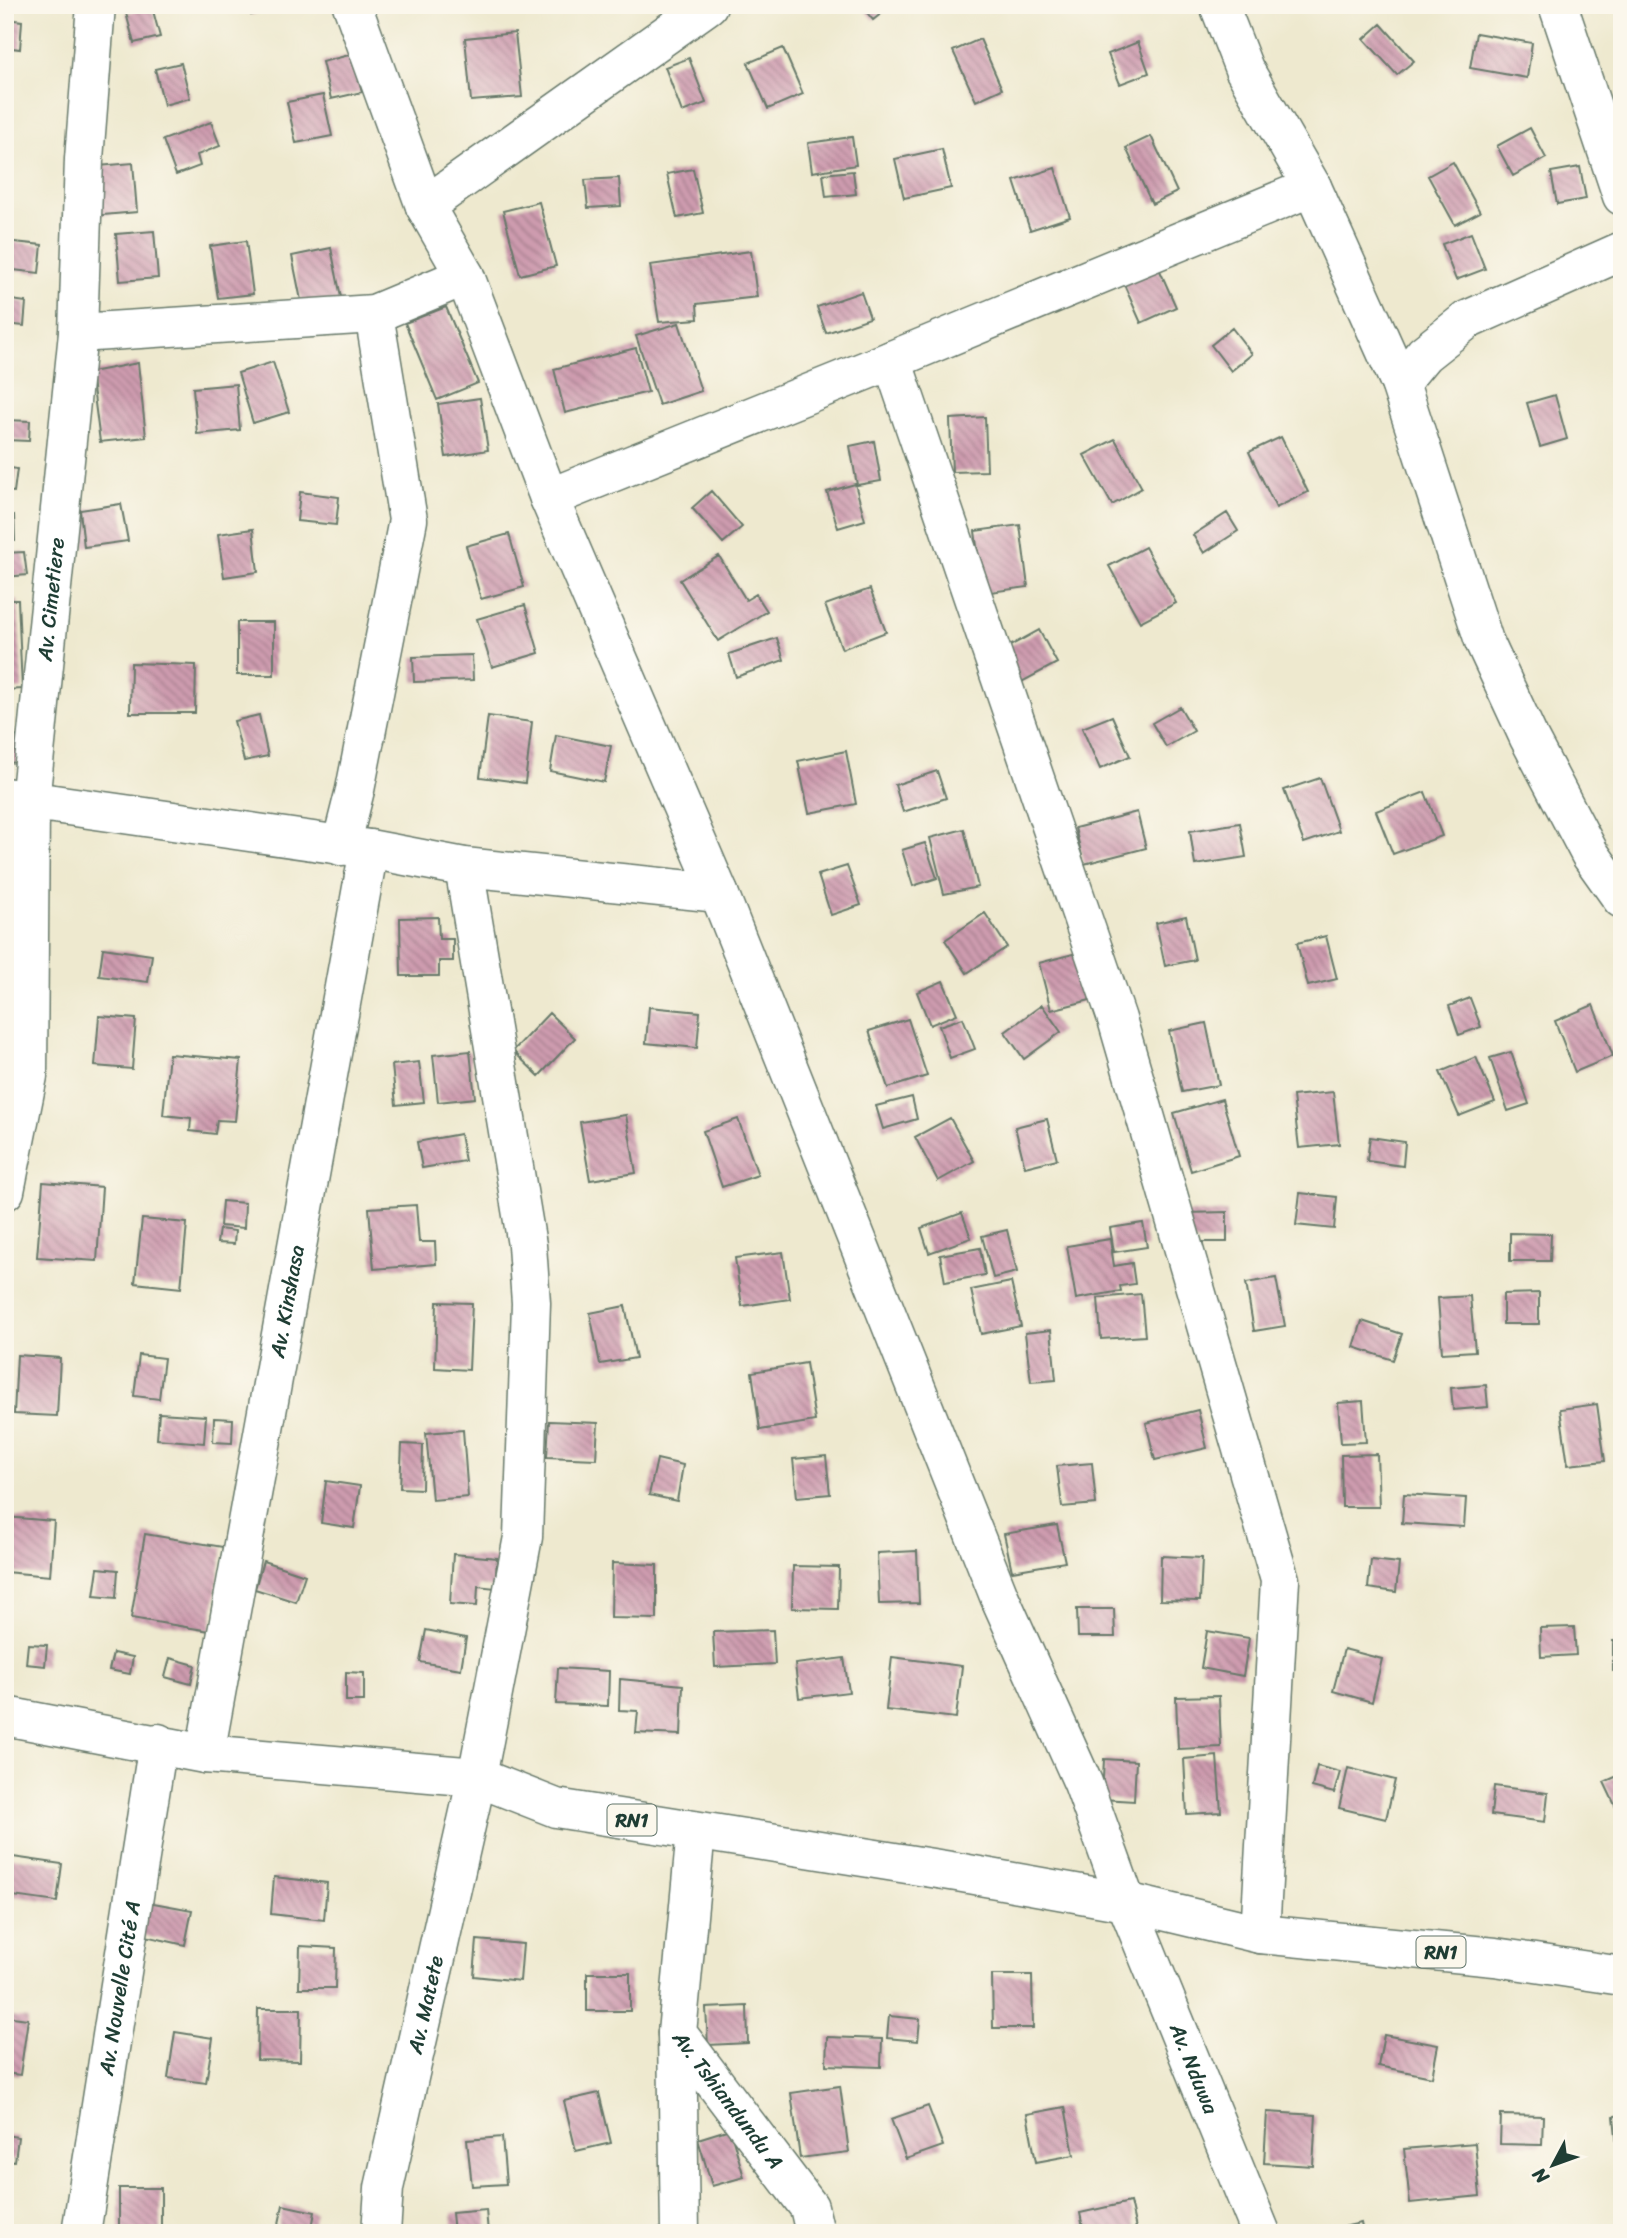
<svg xmlns="http://www.w3.org/2000/svg" width="1627" height="2238" font-family="Sriracha,sans-serif">
<style>
.building{fill:url(#building-back-hatch)}
.lines{fill:none;stroke-linecap:round;stroke-linejoin:round}
.minor-casing{stroke:#67796a;stroke-width:41}
.highway-casing{stroke:#67796a;stroke-width:41}
.minor{stroke:#fff;stroke-width:38}
.highway{stroke:#fff;stroke-width:38}
.labels{text-anchor:middle;dominant-baseline:central;stroke-width:6;stroke-linejoin:round;paint-order:stroke}
.shield{fill:#fbf7ec;stroke:#61756b;stroke-width:2}
.shield-label{font-size:19px;font-weight:bold;fill:#1f3d34}
.street-label{font-size:21px;fill:#1f3d34;stroke:#fbf7ec}
</style>
<defs>
<pattern id="building-back-hatch" width="6" height="6" patternUnits="userSpaceOnUse" patternTransform="scale(1.75)"><rect width="6" height="6" fill="#ce9baf"/><path d="M-1 5l2 2M0 0l6 6M5-1l2 2" fill="none" stroke="#a7808f"/></pattern>
</defs>
<rect width="100%" height="100%" fill="#fbf7ec"/>
<filter id="ink" filterUnits="userSpaceOnUse"><feTurbulence type="fractalNoise" baseFrequency=".0143" numOctaves="2"/><feDisplacementMap in="SourceGraphic" scale="14" xChannelSelector="R" yChannelSelector="G"/><feConvolveMatrix kernelMatrix="1 2 1 2 8 2 1 2 1" color-interpolation-filters="sRGB"/></filter>
<filter id="wash" filterUnits="userSpaceOnUse"><feTurbulence type="fractalNoise" baseFrequency=".00686" numOctaves="4" result="noise"/><feDisplacementMap in="SourceGraphic" scale="28" xChannelSelector="R" yChannelSelector="G"/><feGaussianBlur stdDeviation="1.57" result="paint"/><feColorMatrix in="noise" values="0 0 0 0 0 0 0 0 0 0 0 0 0 0 0 0 0 1.4 0 .05"/><feComposite in="paint" operator="in"/></filter>
<g filter="url(#wash)">
<rect width="100%" height="100%" fill="#eee9cf"/>
<g id="blocks">
<path class="building" d="M247,5H276L251,15Z
M861,5H892L873,20Z
M152,7L160,37L134,43L126,13Z
M5,19L22,21L20,49L5,47Z
M1381,24L1414,61L1397,75L1364,39Z
M515,33L522,97L471,101L465,38Z
M1476,33L1532,43L1527,78L1470,68Z
M980,39L1002,89L976,101L953,51Z
M1138,42L1149,73L1120,84L1108,54Z
M783,48L803,94L768,109L748,63Z
M353,54L362,92L331,99L322,62Z
M689,58L706,103L682,112L665,67Z
M181,63L190,98L164,105L155,69Z
M323,95L332,136L296,143L287,102Z
M211,122L220,146L197,155L200,166L176,175L163,140Z
M1530,128L1546,158L1513,176L1497,146Z
M1151,136L1177,192L1152,204L1126,148Z
M852,137L856,165L812,172L808,143Z
M942,149L951,188L904,198L895,159Z
M1453,162L1480,212L1455,225L1428,176Z
M133,163L137,212L92,216L87,167Z
M1580,167L1586,199L1557,204L1551,172Z
M1055,168L1070,217L1030,230L1014,181Z
M693,169L703,213L677,218L667,174Z
M853,171L856,194L826,197L823,174Z
M619,178L621,206L588,208L585,180Z
M539,202L556,266L520,275L503,211Z
M154,231L158,278L120,281L116,234Z
M1471,233L1485,269L1456,280L1442,244Z
M5,241L42,245L39,273L5,269Z
M246,241L253,294L218,298L210,246Z
M331,248L343,307L304,315L292,256Z
M751,251L757,297L697,304L698,319L659,322L650,265Z
M1157,264L1176,307L1141,323L1122,280Z
M861,292L870,318L826,333L817,307Z
M5,299L26,302L24,326L5,324Z
M446,307L478,383L437,400L405,323Z
M679,323L701,391L659,405L636,336Z
M1232,328L1252,354L1231,371L1211,345Z
M636,348L648,392L565,413L554,369Z
M273,362L289,412L253,423L238,373Z
M138,363L146,437L100,442L91,372Z
M236,384L240,430L197,434L193,388Z
M1555,395L1567,439L1540,447L1527,403Z
M480,398L488,450L446,457L438,404Z
M985,417L987,471L952,472L950,419Z
M6,420L30,421L29,441L6,440Z
M1281,437L1308,492L1276,508L1249,452Z
M1115,439L1142,488L1112,505L1084,455Z
M874,441L881,481L857,485L850,446Z
M5,467L17,469L14,492L5,491Z
M855,484L865,520L838,528L827,492Z
M711,491L742,527L723,543L692,508Z
M300,492L339,497L336,525L297,521Z
M121,504L128,541L84,547L80,510Z
M1227,513L1238,531L1204,553L1193,535Z
M5,515H14L15,541H5Z
M1020,525L1028,587L983,593L975,531Z
M253,529L258,572L224,577L218,534Z
M509,534L524,587L481,599L466,546Z
M1145,547L1176,603L1140,622L1109,566Z
M24,552L27,575L5,577V553Z
M719,556L746,600L756,594L767,611L718,641L680,580Z
M870,589L886,632L842,649L825,605Z
M5,600H18L22,689L5,690Z
M525,605L539,653L492,667L477,619Z
M237,622H274V675H237Z
M1039,630L1057,663L1016,685L999,652Z
M777,638L784,660L736,677L729,654Z
M472,655L473,680L414,682L413,657Z
M131,663L196,665L195,713H130Z
M1180,707L1194,731L1166,747L1152,723Z
M259,715L268,756L244,761L234,721Z
M488,716L532,722L525,783L480,777Z
M1112,716L1130,756L1100,769L1082,728Z
M5,735L21,737L17,763L5,762Z
M556,735L611,746L604,782L550,771Z
M846,751L856,804L809,813L798,761Z
M937,771L946,798L903,812L895,785Z
M1320,778L1339,831L1304,843L1284,790Z
M1425,792L1442,836L1393,854L1376,811Z
M1137,812L1146,848L1084,864L1075,828Z
M1240,823L1246,857L1195,865L1190,831Z
M964,829L978,887L944,894L930,838Z
M925,843L937,878L913,886L902,850Z
M847,866L861,905L831,915L818,875Z
M985,913L1007,947L967,973L945,940Z
M1186,916L1195,960L1165,966L1156,923Z
M438,917L439,939H453V961H439V976H401L400,918Z
M1326,936L1337,979L1308,986L1297,943Z
M103,948L152,955L148,982L99,976Z
M1077,953L1090,1000L1051,1010L1039,963Z
M943,981L957,1014L930,1025L917,992Z
M1470,998L1481,1027L1459,1035L1449,1006Z
M1042,1005L1061,1032L1024,1059L1005,1032Z
M1593,1005L1613,1056L1575,1072L1555,1021Z
M649,1007L700,1012L697,1048L646,1043Z
M549,1013L575,1038L539,1076L513,1051Z
M99,1016L136,1019L132,1069L95,1066Z
M963,1018L975,1049L950,1058L939,1026Z
M908,1019L927,1076L888,1088L869,1031Z
M1206,1023L1219,1085L1182,1092L1169,1031Z
M470,1051L475,1098L438,1102L433,1055Z
M1511,1052L1529,1104L1508,1111L1490,1058Z
M169,1054L241,1060L235,1121L217,1120L215,1134L190,1131L191,1118L163,1115Z
M1476,1057L1495,1102L1459,1116L1440,1072Z
M419,1062L424,1102L396,1105L392,1065Z
M1333,1092L1339,1144L1299,1148L1293,1096Z
M912,1097L917,1119L883,1129L876,1106Z
M1222,1099L1239,1156L1191,1171L1174,1113Z
M626,1115L636,1173L590,1180L580,1122Z
M950,1118L974,1161L938,1181L915,1137Z
M738,1119L758,1175L722,1187L703,1131Z
M1047,1119L1057,1159L1025,1167L1015,1127Z
M460,1134L465,1161L422,1168L417,1142Z
M1370,1137L1405,1142L1403,1166L1367,1161Z
M43,1182L102,1187L97,1261L37,1257Z
M1300,1193L1337,1197L1334,1229L1296,1225Z
M222,1201L245,1203L244,1228L220,1226Z
M416,1205L419,1242H435L436,1264L374,1269L369,1208Z
M1227,1212V1242H1186V1213Z
M962,1213L971,1238L929,1253L921,1228Z
M142,1219L187,1223L181,1288L135,1283Z
M1143,1223L1147,1247L1114,1252L1110,1228Z
M219,1229L235,1231L234,1244L217,1243Z
M1007,1230L1017,1272L993,1278L982,1236Z
M1510,1233L1551,1234L1550,1261H1510Z
M1110,1239L1114,1266L1132,1263L1135,1284L1120,1286L1121,1291L1076,1299L1067,1246Z
M980,1248L985,1275L945,1282L940,1255Z
M783,1252L790,1299L742,1306L735,1258Z
M1276,1278L1285,1326L1254,1331L1246,1283Z
M1011,1282L1021,1326L981,1334L971,1290Z
M1539,1293V1324H1503V1294Z
M1141,1294L1145,1336L1101,1339L1098,1298Z
M1470,1296L1475,1351L1442,1353L1438,1298Z
M437,1302L472,1303L469,1370L435,1368Z
M625,1306L636,1358L600,1364L590,1313Z
M1362,1321L1402,1334L1393,1360L1354,1347Z
M1051,1330L1056,1380L1031,1382L1025,1333Z
M17,1355L60,1358L57,1416L14,1414Z
M139,1355L164,1358L159,1399L134,1396Z
M806,1363L815,1421L760,1430L752,1372Z
M1486,1385L1488,1407L1453,1410L1451,1388Z
M1363,1401L1366,1442L1341,1443L1338,1403Z
M1597,1404L1605,1461L1568,1465L1560,1409Z
M1198,1410L1207,1448L1155,1460L1146,1423Z
M159,1413L206,1416L204,1443L157,1439Z
M214,1418L233,1419L232,1443L213,1442Z
M549,1421L598,1423L596,1459L547,1457Z
M463,1430L468,1497L432,1500L426,1433Z
M402,1444L423,1445L422,1489L400,1488Z
M1377,1454L1379,1507H1342L1341,1455Z
M826,1456L830,1494L797,1497L793,1459Z
M657,1459L683,1465L677,1501L649,1495Z
M1092,1463L1096,1504L1062,1507L1057,1466Z
M326,1481L360,1486L354,1528L321,1523Z
M1404,1494L1466,1498L1464,1527L1402,1523Z
M5,1517L54,1521L50,1576L5,1572Z
M1057,1525L1065,1562L1012,1571L1004,1534Z
M145,1534L223,1547L210,1631L131,1618Z
M917,1551L919,1603L879,1604L877,1553Z
M453,1554L497,1558L495,1588L478,1586L477,1606L450,1604Z
M1161,1556L1202,1558L1200,1601L1160,1600Z
M1371,1560L1399,1563L1396,1592L1368,1588Z
M263,1561L305,1575L296,1602L255,1589Z
M612,1563L657,1565V1619L611,1618Z
M793,1566L839,1567L838,1609L792,1608Z
M98,1568L118,1570L116,1598L94,1596Z
M1077,1609H1114L1115,1637H1078Z
M1574,1627L1576,1655L1541,1657L1540,1628Z
M426,1630L466,1638L461,1669L420,1662Z
M773,1630L775,1664L715,1667L713,1632Z
M1207,1631L1249,1638L1243,1676L1201,1668Z
M1613,1641H1622V1671H1613Z
M28,1644L47,1645L45,1666L26,1664Z
M1344,1649L1382,1659L1372,1702L1333,1691Z
M113,1653L133,1657L130,1674L109,1670Z
M892,1657L962,1666L956,1718L886,1710Z
M170,1658L195,1665L191,1684L165,1677Z
M844,1658L849,1692L799,1698L795,1664Z
M558,1668L609,1671L608,1706L556,1704Z
M346,1672L364,1673V1701H346Z
M620,1679L683,1685L681,1735L636,1733L638,1711L619,1710Z
M1219,1696L1221,1747L1178,1749L1176,1697Z
M1217,1756L1221,1812L1187,1814L1184,1759Z
M1104,1759L1136,1761L1134,1801L1102,1799Z
M1317,1766L1340,1772L1334,1793L1312,1787Z
M1348,1768L1395,1780L1386,1819L1339,1808Z
M1622,1774V1820L1604,1782Z
M1494,1786L1548,1793L1545,1822L1491,1815Z
M6,1856L62,1864L57,1902L5,1895Z
M274,1877L327,1883L324,1920L271,1914Z
M148,1902L192,1910L185,1945L141,1935Z
M477,1940L523,1944L520,1981L474,1976Z
M300,1946L336,1948L335,1988H299Z
M587,1973H630V2011H587Z
M992,1975H1032L1033,2028H993Z
M747,2006L748,2043L708,2045L706,2008Z
M258,2009H301L300,2061L257,2060Z
M5,2016L28,2019L20,2075L5,2073Z
M889,2016L920,2019L918,2041L887,2038Z
M175,2032L213,2038L206,2083L168,2078Z
M1384,2035L1438,2045L1432,2077L1378,2066Z
M827,2037L882,2039L881,2067L826,2065Z
M840,2086L849,2152L800,2158L791,2093Z
M599,2093L611,2143L576,2151L564,2101Z
M928,2106L943,2146L906,2159L891,2119Z
M1065,2107L1074,2155L1036,2162L1027,2114Z
M1267,2112L1316,2115L1313,2166L1264,2163Z
M1501,2115L1543,2116L1542,2145L1500,2144Z
M1622,2115V2157H1618L1614,2116Z
M730,2129L744,2177L712,2186L698,2139Z
M5,2135L18,2137L15,2161L5,2160Z
M502,2137L506,2184L472,2186L467,2140Z
M1475,2143L1480,2196L1410,2203L1404,2149Z
M119,2188H161V2233H119Z
M1130,2202L1137,2233H1084L1080,2213Z
M283,2205L315,2212L311,2233H277Z
M486,2210L488,2233H454L452,2213Z
M1361,2223L1363,2233H1331L1330,2230Z"/>
</g>
</g>
<g filter="url(#ink)">
<use href="#blocks" fill-opacity="0" stroke="#67796a" stroke-width="2"/>
<g class="lines">
<g class="minor-casing">
<g id="minor">
<path id="s1" d="M352,5L425,206L465,276L549,498L719,893L999,1596L1083,1783L1126,1902L1261,2233"/>
<path d="M1219,5L1244,69L1312,187L1400,383L1484,641L1529,738L1590,854L1622,899"/>
<path d="M1558,5L1622,196"/>
<path d="M425,206L708,5"/>
<path d="M78,333L374,314L465,276"/>
<path d="M892,360L1117,1019L1280,1580L1260,1934"/>
<path d="M1400,383L1424,354L1467,320L1622,251"/>
<path d="M549,498L892,360L1312,187"/>
<path d="M5,797L369,849L464,867L719,893"/>
<path d="M341,846L355,790L408,520L374,314"/>
<path id="s2" d="M5,1191L28,1076L30,802L78,333L84,159L96,5"/>
<path id="s3" d="M205,1754L369,849"/>
<path id="s4" d="M696,1831L677,2033L809,2207L815,2233"/>
<path d="M677,2033L680,2233"/>
<path id="s5" d="M81,2233L158,1743"/>
<path id="s6" d="M381,2233L384,2188L477,1777L523,1537L531,1303L527,1245L464,867"/>
</g>
</g>
<g class="highway-casing">
<path id="highway" d="M5,1716L205,1754L477,1777L556,1808L957,1872L1126,1902L1260,1934L1495,1957L1622,1976"/>
</g>
<use href="#minor" class="minor"/>
<use href="#highway" class="highway"/>
</g>
</g>
<g class="labels">
<g class="shield">
<rect x="607.5" y="1804.5" width="49" height="31" rx="5"/>
<rect x="1416.5" y="1936.5" width="49" height="31" rx="5"/>
</g>
<g class="shield-label">
<text x="632" y="1820">RN1</text>
<text x="1441" y="1952">RN1</text>
</g>
<g class="street-label">
<text stroke="none"><textPath href="#s2" startOffset="595">Av. Cimetiere</textPath></text>
<text stroke="none"><textPath href="#s3" startOffset="460">Av. Kinshasa</textPath></text>
<text stroke="none"><textPath href="#s5" startOffset="248">Av. Nouvelle Cité A</textPath></text>
<text stroke="none"><textPath href="#s6" startOffset="233">Av. Matete</textPath></text>
<text stroke="none"><textPath href="#s1" startOffset="2230">Av. Nduwa</textPath></text>
<text stroke="none"><textPath href="#s4" startOffset="287">Av. Tshiandundu A</textPath></text>
</g>
</g>
<rect width="1627" height="2238" fill="none" stroke="#fbf7ec" stroke-width="28"/>
<g transform="translate(1553 2165) rotate(229)" stroke="#fbf7ec" stroke-width="5" paint-order="stroke">
<path d="M0-5L12 26L0 18L-12 26Z" fill="#1f3d34"/>
<text y="-10" font-size="19" font-weight="bold" text-anchor="middle" fill="#1f3d34">N</text>
</g>
</svg>
